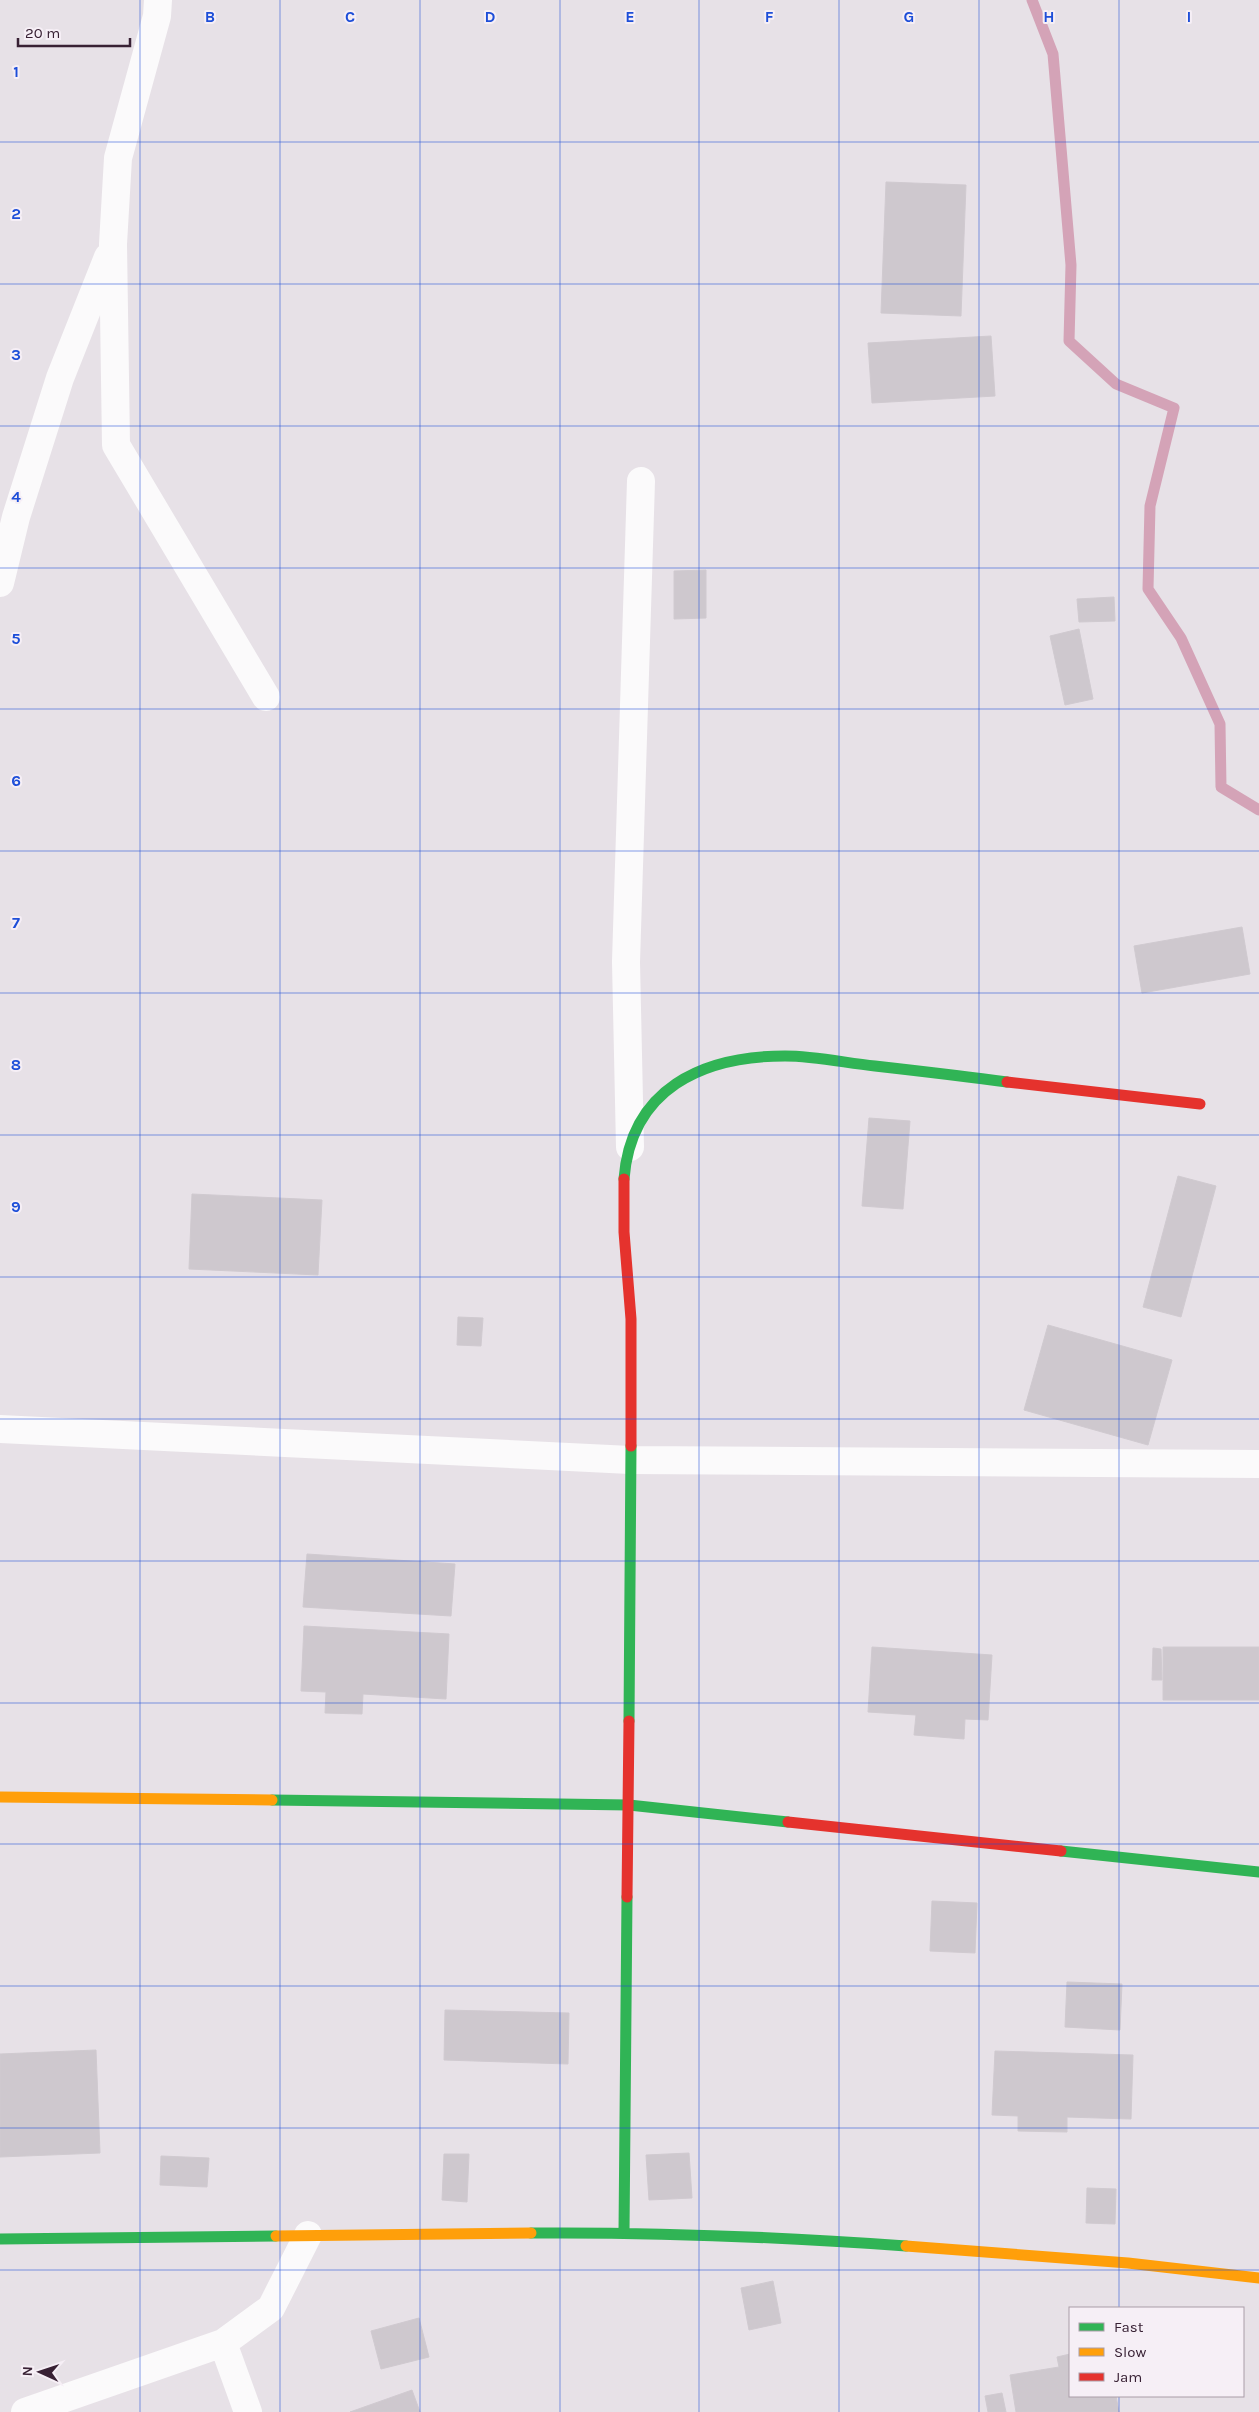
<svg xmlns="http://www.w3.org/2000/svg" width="1259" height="2412" font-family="Karla,sans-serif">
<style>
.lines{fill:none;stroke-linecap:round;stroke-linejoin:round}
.stream{stroke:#d4a3b7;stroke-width:11}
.building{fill:#cec8ce;stroke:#d0cad0}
.street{stroke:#fbfafb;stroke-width:28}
.fast{stroke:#30b455;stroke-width:11}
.slow{stroke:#ff9f0a;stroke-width:11}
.jam{stroke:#e5322d;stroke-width:11}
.grid{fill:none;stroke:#1d4ed8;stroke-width:1;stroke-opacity:0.55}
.grid-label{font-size:16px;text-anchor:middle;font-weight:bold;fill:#1d4ed8;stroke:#f6eff6;stroke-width:4;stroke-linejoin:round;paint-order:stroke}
</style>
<rect width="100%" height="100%" fill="#e7e1e7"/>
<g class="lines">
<path class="stream" d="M1032,0L1053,54L1071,265L1069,341L1116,384L1174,408L1150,506L1148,589L1181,638L1220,724L1221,787L1259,810"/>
</g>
<path class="building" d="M886,182L966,185L961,316L881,313Z
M991,336L995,396L872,403L868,343Z
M706,570V618L674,619V571Z
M1114,597L1115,621L1079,622L1077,599Z
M1079,629L1093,699L1065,705L1050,636Z
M1242,927L1250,974L1142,993L1134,946Z
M869,1118L910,1121L903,1209L862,1206Z
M1178,1176L1216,1186L1181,1317L1143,1307Z
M192,1194L322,1200L318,1275L189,1269Z
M458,1317L483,1318L481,1346L457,1345Z
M1048,1325L1172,1360L1148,1445L1024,1410Z
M307,1554L455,1564L451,1616L303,1607Z
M304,1626L449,1634L446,1699L363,1694L362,1714L325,1713L326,1692L301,1691Z
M872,1647L992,1655L988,1720L965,1719L964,1739L914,1735L916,1715L868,1712Z
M1163,1647H1259V1700H1163Z
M1153,1648L1161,1649L1162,1680H1152Z
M932,1901L977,1903L975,1953L930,1951Z
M1067,1982L1122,1984L1120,2030L1065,2027Z
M445,2010L569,2013L568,2064L444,2060Z
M96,2050L100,2153L0,2157V2054Z
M995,2051L1133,2055L1131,2119L1067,2117V2132L1018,2131V2116L992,2115Z
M689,2153L692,2198L649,2200L646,2155Z
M444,2154H469L467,2202L442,2200Z
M161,2156L209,2158L207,2187L160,2185Z
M1087,2188L1116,2189L1115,2224L1086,2223Z
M773,2281L781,2323L749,2330L741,2288Z
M419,2318L429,2357L381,2369L371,2331Z
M1070,2354V2396H1116L1119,2412H1016L1010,2375L1059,2367L1057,2357Z
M412,2390L420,2412H350Z
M1002,2393L1006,2412H988L985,2396Z"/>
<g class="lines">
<path class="street" d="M158,0L157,16L118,158L113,244L116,445L266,697
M0,583L16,517L60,378L108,257
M630,1147L626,962L641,481
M0,1429L630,1460L1259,1464
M223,2343L248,2412
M25,2412L223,2343L271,2308L308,2235"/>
<path class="fast" d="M624,1179C631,1089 702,1056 785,1056C815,1056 846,1063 875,1066C919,1071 963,1076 1007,1082
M629,1721L631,1446
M272,1800L629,1805L788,1822
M1061,1851L1259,1872
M624,2232L627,1897
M531,2233C656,2232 781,2237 906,2246
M0,2239L276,2236"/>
<path class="slow" d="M0,1797L272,1800
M276,2236L531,2233
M906,2246L1128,2263L1259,2278"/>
<path class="jam" d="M1007,1082L1200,1104
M624,1179V1232L631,1319V1446
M788,1822L1061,1851
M627,1897L629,1721"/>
</g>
<path class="grid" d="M140,0V2412M280,0V2412M420,0V2412M560,0V2412M699,0V2412M839,0V2412M979,0V2412M1119,0V2308M0,142H1259M0,284H1259M0,426H1259M0,568H1259M0,709H1259M0,851H1259M0,993H1259M0,1135H1259M0,1277H1259M0,1419H1259M0,1561H1259M0,1703H1259M0,1844H1259M0,1986H1259M0,2128H1259M0,2270H1259M1119,2396V2412"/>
<g class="grid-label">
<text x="210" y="22">B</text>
<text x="350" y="22">C</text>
<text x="490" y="22">D</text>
<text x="630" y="22">E</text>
<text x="769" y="22">F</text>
<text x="909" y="22">G</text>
<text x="1049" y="22">H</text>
<text x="1189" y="22">I</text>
<text x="16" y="77">1</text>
<text x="16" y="219">2</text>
<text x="16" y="360">3</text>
<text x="16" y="502">4</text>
<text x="16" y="644">5</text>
<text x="16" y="786">6</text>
<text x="16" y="928">7</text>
<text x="16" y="1070">8</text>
<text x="16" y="1212">9</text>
</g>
<rect x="1069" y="2307" width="175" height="90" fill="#f6eff6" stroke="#aa9da8"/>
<rect x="1079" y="2323" width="25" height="8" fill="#30b455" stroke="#aa9da8"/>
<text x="1114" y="2332" font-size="15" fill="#382134">Fast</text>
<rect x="1079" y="2348" width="25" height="8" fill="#ff9f0a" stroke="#aa9da8"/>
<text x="1114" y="2357" font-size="15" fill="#382134">Slow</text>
<rect x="1079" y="2373" width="25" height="8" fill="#e5322d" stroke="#aa9da8"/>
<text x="1114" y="2382" font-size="15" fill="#382134">Jam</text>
<g transform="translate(40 2372) rotate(273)" stroke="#f6eff6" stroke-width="4" paint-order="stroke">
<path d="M0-4L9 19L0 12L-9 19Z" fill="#382134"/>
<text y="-8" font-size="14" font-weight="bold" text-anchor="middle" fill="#382134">N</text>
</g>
<path d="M18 38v8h112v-8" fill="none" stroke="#382134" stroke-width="2.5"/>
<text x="25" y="38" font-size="15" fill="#382134" stroke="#f6eff6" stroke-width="4" paint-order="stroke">20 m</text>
</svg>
